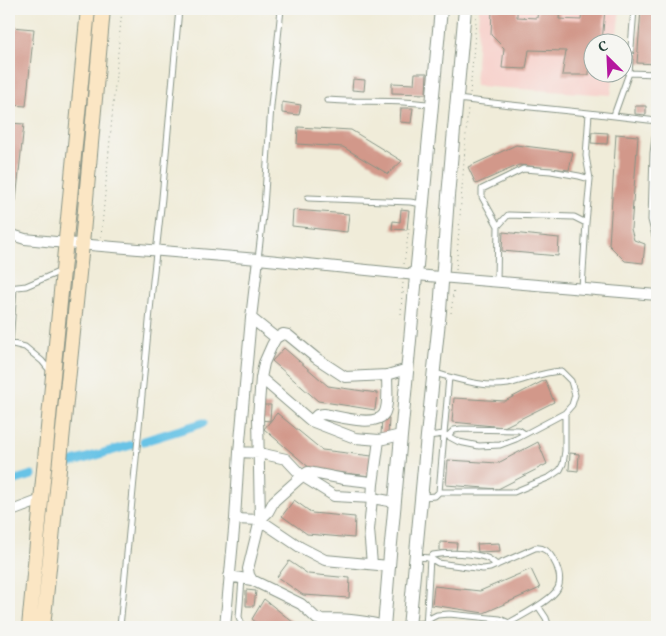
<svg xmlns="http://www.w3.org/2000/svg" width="666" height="636" font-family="Vollkorn,serif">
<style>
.built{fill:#f7d0ca}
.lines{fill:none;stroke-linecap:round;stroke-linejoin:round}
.canal{stroke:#68c3e6;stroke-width:9}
.building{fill:#d2988a}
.service-casing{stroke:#889486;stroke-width:7}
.minor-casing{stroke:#889486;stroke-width:12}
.tertiary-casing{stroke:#889486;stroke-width:14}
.secondary-casing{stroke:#889486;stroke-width:16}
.path{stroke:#889486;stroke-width:1;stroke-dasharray:1 4;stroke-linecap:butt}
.service{stroke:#fff;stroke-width:5}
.minor{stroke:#fff;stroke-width:10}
.tertiary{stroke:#fff;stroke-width:12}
.secondary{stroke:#fbe6c4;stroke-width:14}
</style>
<rect width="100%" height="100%" fill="#f6f6f2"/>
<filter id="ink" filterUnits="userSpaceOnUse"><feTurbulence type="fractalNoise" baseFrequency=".02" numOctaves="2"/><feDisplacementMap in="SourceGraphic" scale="10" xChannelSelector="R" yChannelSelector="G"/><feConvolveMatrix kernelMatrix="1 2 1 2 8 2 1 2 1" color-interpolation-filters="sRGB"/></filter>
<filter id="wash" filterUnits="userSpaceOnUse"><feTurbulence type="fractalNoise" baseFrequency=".0096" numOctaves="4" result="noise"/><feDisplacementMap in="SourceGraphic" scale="20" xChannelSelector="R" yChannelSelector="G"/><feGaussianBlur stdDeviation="1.12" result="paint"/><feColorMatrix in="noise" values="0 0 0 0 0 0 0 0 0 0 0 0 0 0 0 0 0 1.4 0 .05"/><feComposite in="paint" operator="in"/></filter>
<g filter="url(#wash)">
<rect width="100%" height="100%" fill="#f0ecd9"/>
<path class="built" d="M479,9H620L616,42H594V72L614,73L611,95L475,86Z"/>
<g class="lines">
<path class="canal" d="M144,441L203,423
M73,462L131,445
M9,482L32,475"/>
</g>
<g id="blocks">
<path class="building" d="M492,9H517V17L537,18L538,9H560L559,19L581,20L582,9H605L602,42H594V51L590,53L589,75H562L566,51L529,50L526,69L502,68L504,48L491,35Z
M641,9H657V64L637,63Z
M11,27L34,29L26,106L9,105V45Z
M415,73H427L426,94L392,93V83L414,84Z
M353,79L365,80L364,91L352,90Z
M282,102L301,105L299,115L282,113Z
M635,106H646V115L635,114Z
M401,108H413L411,123L400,122Z
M9,123L24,124L16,201H9Z
M298,127L351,130L402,161L388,174L343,147L297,144Z
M592,132L608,133L607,144L591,143Z
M616,134L638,136L631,229L634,240L645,244L643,263L625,261L609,245Z
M516,145L573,152L569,170L519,165L476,184L468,167Z
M401,209L409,210L407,230L392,229L393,221L400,222Z
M293,210L349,214L347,232L292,226Z
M503,232L559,238L558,256L502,251Z
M284,348L328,386L377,393L375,410L318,401L272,361Z
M545,380L554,402L504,427L452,422L454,398L505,401Z
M262,405H271L270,421L261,420Z
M277,413L322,450L372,456L370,476L311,469L264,429Z
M382,417L389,418L388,436L381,435Z
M538,442L547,464L498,489L446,485L448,460L498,463Z
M570,453L579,454L578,471L569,470Z
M294,500L312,513L355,517L354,538L307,534L282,516Z
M440,542L457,543L456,551H440Z
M499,543L500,551L478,552L477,544Z
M289,561L308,574L350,578L349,598L303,595L277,577Z
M531,569L540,588L484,613L432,605L434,586L480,591Z
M246,590L256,591L254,606H246Z
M264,599L299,627H262L252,619Z"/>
</g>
</g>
<g filter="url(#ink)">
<use href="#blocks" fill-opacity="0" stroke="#889486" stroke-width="1"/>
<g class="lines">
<g class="service-casing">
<path id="service" d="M629,73L657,74
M657,88V89
M457,99L511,105L589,113
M327,100C362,103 398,99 433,105
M614,115L629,73L634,9
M655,138L657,125
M657,138H655L653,153L651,220L655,236L657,237
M308,198L410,202L423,204
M586,223L590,179L586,156L589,113L657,121
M498,226L482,197V189L523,169L551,171L579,176L590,179
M258,259L264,207L271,106L281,9
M497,281L498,226L508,215L574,217L586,223L582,288
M9,288L26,286L61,271
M9,343L25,347L42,361L51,372
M10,344L14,288
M428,436L444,434L459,442L479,446L500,445L516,439L565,413L572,405L575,395L571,381L561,371C541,372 527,380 508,384C483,388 458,379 434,373
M448,436L454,430L461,429L519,430L525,434
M439,492L449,377
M423,497L435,496L439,492H514L550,477L560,470L563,464L565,451V413
M416,557L430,558L438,563L483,569L490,568L535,548C544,547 548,551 553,559C558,567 562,579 558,588C552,601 514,620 501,627
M242,579L239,617L243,627
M538,606L546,618L549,627
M426,622L431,618L437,615L449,614L500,619L509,623
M410,624L426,623L435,627
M120,627L152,290L162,198L179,9
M426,627L430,558L433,555C448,552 473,553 487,558C491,560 494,563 497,565"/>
</g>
<g class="minor-casing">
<path id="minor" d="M9,234L25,239L66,243L258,259L416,275L657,295
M251,318L276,338
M261,378L311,421L355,438L379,440L401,435
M311,421L317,415L324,414C337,416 375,428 384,414C389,406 387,385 387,375
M239,452L259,453L286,459L302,476L334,496L372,498L373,484L371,482L344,479L308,472L302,476L274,501L268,512L260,520
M373,484L379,440
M9,512L41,500
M235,519L260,520L300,547L325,560L389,566
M372,564L369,530L372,498L395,502
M229,576L252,580L301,604L317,619C343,619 359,619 384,626
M252,580L249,575L248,569L260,520L258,417L261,378L264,363L272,345L276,338L283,334L288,335L316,358L345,377L387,375L408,369
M225,627L235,519L239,452L251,318L258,259"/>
</g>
<g class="tertiary-casing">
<path id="tertiary" d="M384,627L390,554L441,9
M409,627L427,436L440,311L448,196L465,9"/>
</g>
<g class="secondary-casing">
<path id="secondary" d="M29,627L88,9
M43,627L82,244L103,9"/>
</g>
<path class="path" d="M470,93L477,9
M101,237L122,9
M404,264L409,228
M456,270L468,107
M403,283L402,292L404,293
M452,296H453L454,289
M451,313L453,297
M401,314L402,293"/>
<use href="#service" class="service"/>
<use href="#minor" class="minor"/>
<use href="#tertiary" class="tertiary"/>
<use href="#secondary" class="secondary"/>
</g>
</g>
<rect width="666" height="636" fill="none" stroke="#f6f6f2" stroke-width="30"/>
<g transform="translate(608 58) rotate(336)"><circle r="24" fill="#f6f6f2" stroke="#a0aca6"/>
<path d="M0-4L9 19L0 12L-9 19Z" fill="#b5179e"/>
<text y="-8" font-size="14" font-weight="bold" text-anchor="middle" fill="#1f3d34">С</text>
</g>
</svg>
